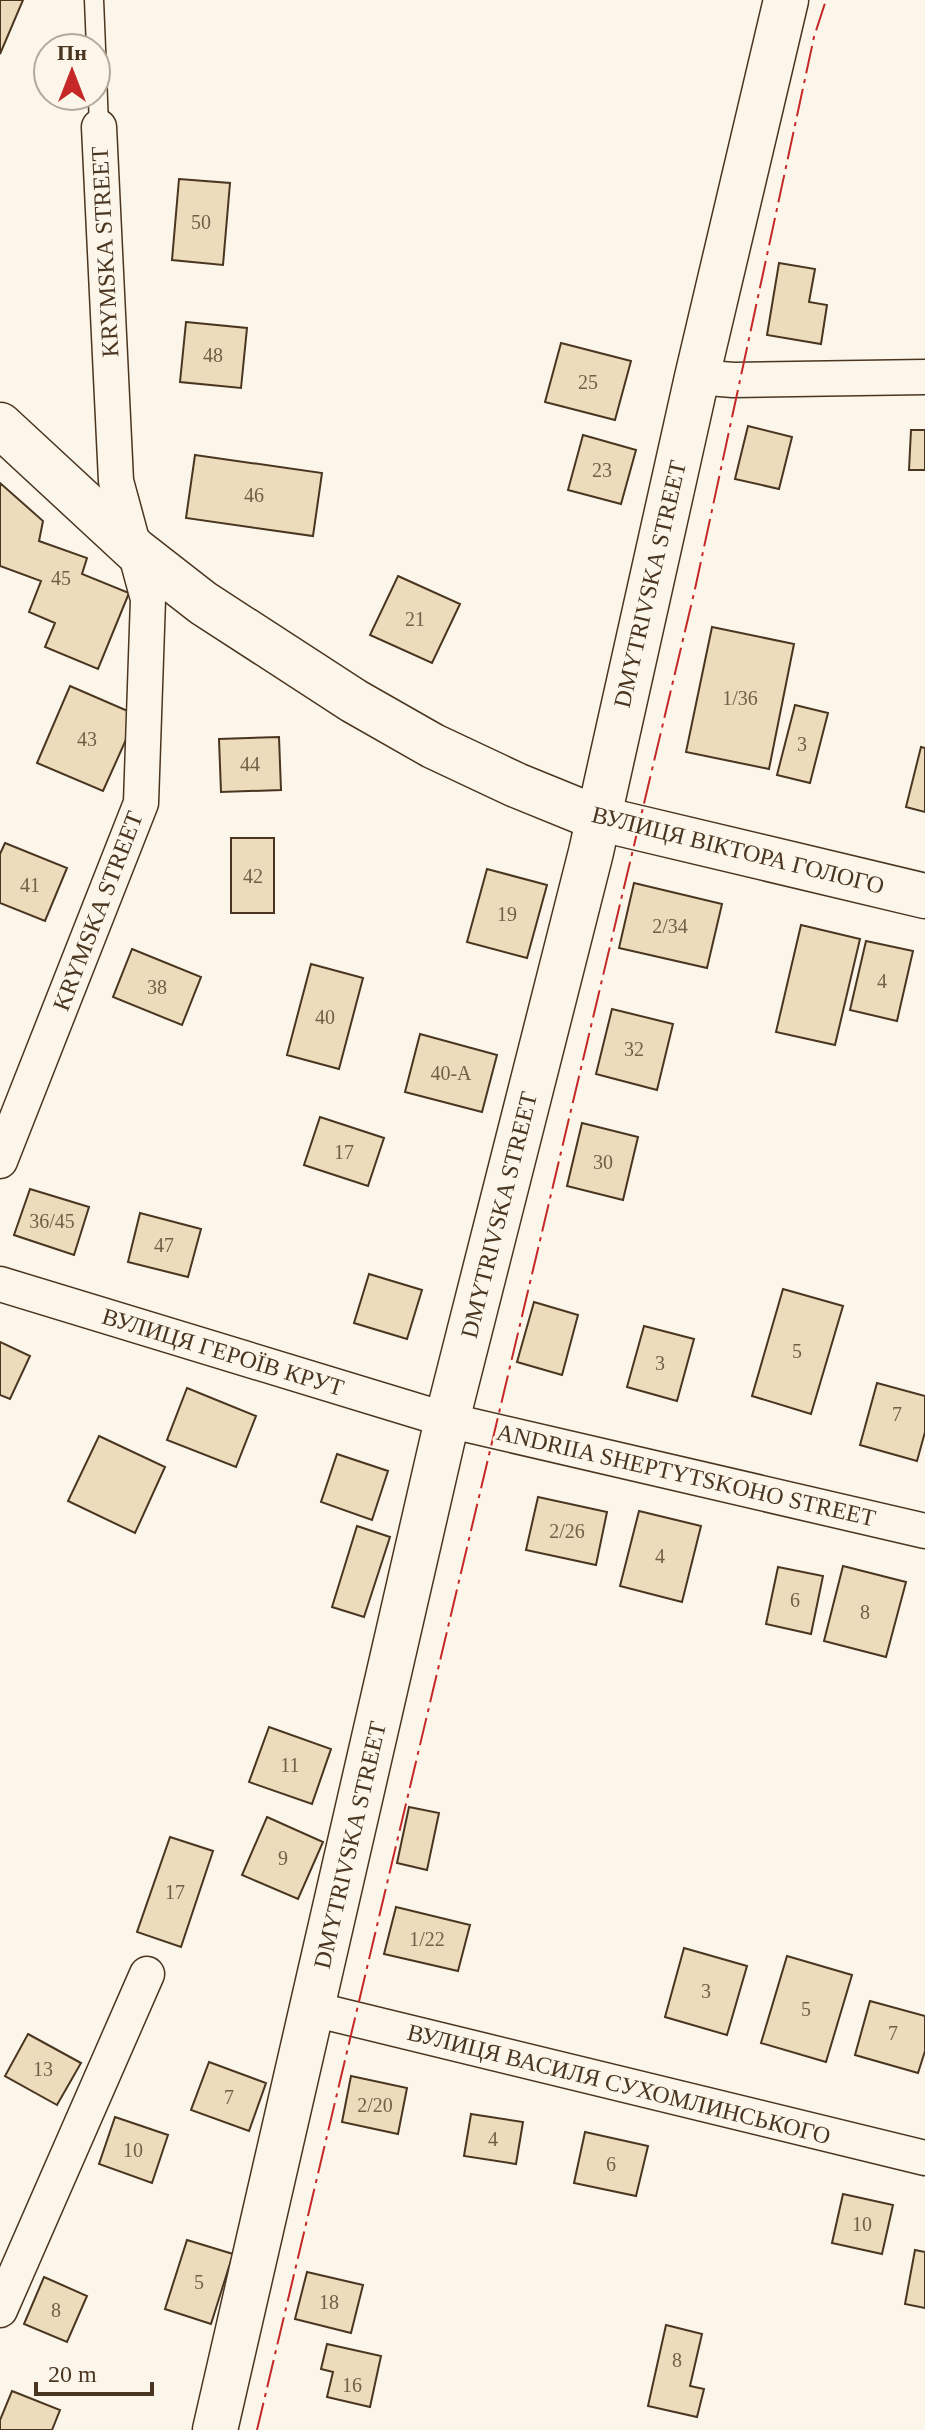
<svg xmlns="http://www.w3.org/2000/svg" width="925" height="2430" font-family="'Times New Roman',serif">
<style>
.building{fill:#ecdcbc;stroke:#4a3520;stroke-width:2}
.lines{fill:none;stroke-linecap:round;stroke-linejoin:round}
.lane-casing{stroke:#4a3520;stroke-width:21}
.street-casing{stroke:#4a3520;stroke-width:37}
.secondary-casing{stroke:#4a3520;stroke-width:47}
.primary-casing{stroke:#4a3520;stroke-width:47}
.lane{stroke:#fbf6e9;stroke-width:18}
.street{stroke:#fbf6e9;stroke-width:34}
.secondary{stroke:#fbf6e9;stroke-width:44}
.primary{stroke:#fbf6e9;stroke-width:44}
.power{stroke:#c62828;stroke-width:2;stroke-dasharray:28 6 4 6;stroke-linecap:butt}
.labels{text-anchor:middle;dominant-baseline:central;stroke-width:6;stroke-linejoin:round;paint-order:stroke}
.number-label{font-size:20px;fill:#725f47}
.street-label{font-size:24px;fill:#4a3520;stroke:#fbf6e9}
</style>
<rect width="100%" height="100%" fill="#fbf6e9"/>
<path class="building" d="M0,0H23L0,54Z
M179,179L230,183L223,265L172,260Z
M779,263L815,269L809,302L827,305L821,344L767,335Z
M186,322L247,328L241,388L180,382Z
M561,343L631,361L615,420L545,402Z
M748,426L792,437L779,489L735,479Z
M911,430H925V470H909Z
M583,435L636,450L621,504L568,490Z
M195,455L322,473L313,536L186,518Z
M0,483L43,521L39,541L87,558L82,574L129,593L98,669L45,647L55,623L29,612L41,581L0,566Z
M398,576L460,604L432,663L370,635Z
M712,627L794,644L769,769L686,752Z
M70,686L137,715L103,791L37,763Z
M795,705L828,713L810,783L777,775Z
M279,737L281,790L221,792L219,739Z
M921,747L925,748V812L906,807Z
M231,838H274V913H231Z
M5,843L67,868L45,921L0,903V854Z
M487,869L547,885L527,958L467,942Z
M634,883L722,904L707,968L619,948Z
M801,925L860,939L835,1045L776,1032Z
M866,941L913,951L897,1021L850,1010Z
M132,949L201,977L182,1025L113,997Z
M311,964L363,978L339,1069L287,1055Z
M612,1009L673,1024L657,1090L596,1074Z
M420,1034L497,1055L482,1112L405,1092Z
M320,1117L384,1138L368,1186L304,1165Z
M582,1123L638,1137L623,1200L567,1186Z
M30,1189L89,1207L74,1255L14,1235Z
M140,1213L201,1229L188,1277L128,1262Z
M369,1274L422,1290L407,1339L354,1323Z
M783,1289L843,1306L811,1414L752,1396Z
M534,1302L578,1315L562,1375L517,1362Z
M644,1326L694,1339L677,1401L627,1387Z
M0,1342L30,1356L10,1399L0,1395Z
M877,1383L925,1396V1432L917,1461L860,1445Z
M187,1388L256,1416L236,1467L167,1440Z
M99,1436L165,1467L135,1533L68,1501Z
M337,1454L388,1471L372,1520L321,1502Z
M538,1497L607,1512L596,1565L526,1550Z
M639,1511L701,1526L682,1602L620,1586Z
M357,1526L390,1537L364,1617L332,1607Z
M843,1566L906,1582L886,1657L824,1641Z
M778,1567L823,1576L811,1634L766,1624Z
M269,1727L331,1749L312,1804L249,1782Z
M409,1807L439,1813L427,1870L397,1863Z
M267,1817L323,1842L298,1899L242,1875Z
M170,1837L213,1851L181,1947L137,1932Z
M396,1907L470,1925L458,1971L384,1954Z
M684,1948L747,1966L727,2035L665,2017Z
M787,1956L852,1975L826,2062L761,2043Z
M870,2001L925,2016V2051L918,2073L855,2055Z
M28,2034L81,2063L57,2105L5,2076Z
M209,2062L266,2083L249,2131L191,2110Z
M351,2076L407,2088L398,2134L342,2122Z
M471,2114L523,2122L516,2164L464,2156Z
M115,2117L168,2135L152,2183L99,2164Z
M585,2132L648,2146L636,2196L574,2183Z
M843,2194L893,2205L882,2254L832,2243Z
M187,2240L233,2254L211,2324L165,2309Z
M915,2250L925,2252V2308L905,2304Z
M307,2272L363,2285L351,2333L295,2319Z
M44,2277L87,2296L67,2342L24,2324Z
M666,2325L702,2334L690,2386L704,2389L697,2417L648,2406Z
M327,2344L381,2356L370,2407L327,2397L333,2372L321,2369Z
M12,2391L60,2410L52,2430H0V2420Z"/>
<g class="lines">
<g class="lane-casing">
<path id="lane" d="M94,0L96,48
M96,48L99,127"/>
</g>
<g class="street-casing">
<path id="street" d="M697,377L733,380L925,377
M0,1161L141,803L148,599L116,481L99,127
M0,1284L447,1420L925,1531
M313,2009L925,2158
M0,2310L147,1974"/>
</g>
<g class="secondary-casing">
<path id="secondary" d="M215,2430L447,1420L591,852L697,377L786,0"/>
</g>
<g class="primary-casing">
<path id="primary" d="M0,425L135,550L203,603L354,701L433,746L516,785L597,818L925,896"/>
</g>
<use href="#lane" class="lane"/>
<use href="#street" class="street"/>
<use href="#secondary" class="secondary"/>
<use href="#primary" class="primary"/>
<path class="power" d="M257,2430L695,589L814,37L826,0"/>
</g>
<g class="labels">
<g class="number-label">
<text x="201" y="222">50</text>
<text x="213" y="355">48</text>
<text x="588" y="382">25</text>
<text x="602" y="470">23</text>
<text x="254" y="495">46</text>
<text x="61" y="578">45</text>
<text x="415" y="619">21</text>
<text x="740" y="698">1/36</text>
<text x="87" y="739">43</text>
<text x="802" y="744">3</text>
<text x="250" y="764">44</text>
<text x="253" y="876">42</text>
<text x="30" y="885">41</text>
<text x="507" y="914">19</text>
<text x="670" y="926">2/34</text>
<text x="882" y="981">4</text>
<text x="157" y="987">38</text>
<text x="325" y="1017">40</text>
<text x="634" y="1049">32</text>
<text x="451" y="1073">40-А</text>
<text x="344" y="1152">17</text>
<text x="603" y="1162">30</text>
<text x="52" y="1221">36/45</text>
<text x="164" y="1245">47</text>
<text x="797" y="1351">5</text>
<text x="660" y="1363">3</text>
<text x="897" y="1414">7</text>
<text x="567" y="1531">2/26</text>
<text x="660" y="1556">4</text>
<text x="795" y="1600">6</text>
<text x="865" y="1612">8</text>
<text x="290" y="1765">11</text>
<text x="283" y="1858">9</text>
<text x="175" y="1892">17</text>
<text x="427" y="1939">1/22</text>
<text x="706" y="1991">3</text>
<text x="806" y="2009">5</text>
<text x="893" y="2033">7</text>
<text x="43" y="2069">13</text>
<text x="229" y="2097">7</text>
<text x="375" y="2105">2/20</text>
<text x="493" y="2139">4</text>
<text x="133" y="2150">10</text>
<text x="611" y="2164">6</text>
<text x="862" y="2224">10</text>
<text x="199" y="2282">5</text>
<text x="329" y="2302">18</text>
<text x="56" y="2310">8</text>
<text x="677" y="2360">8</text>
<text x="352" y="2385">16</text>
</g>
<g class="street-label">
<text transform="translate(105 252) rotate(-93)">KRYMSKA STREET</text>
<text transform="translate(650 584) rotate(-77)">DMYTRIVSKA STREET</text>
<text transform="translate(738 850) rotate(14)">ВУЛИЦЯ ВІКТОРА ГОЛОГО</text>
<text transform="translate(98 911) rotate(-69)">KRYMSKA STREET</text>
<text transform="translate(499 1215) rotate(-76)">DMYTRIVSKA STREET</text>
<text transform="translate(223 1352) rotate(17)">ВУЛИЦЯ ГЕРОЇВ КРУТ</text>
<text transform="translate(686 1475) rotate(13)">ANDRIIA SHEPTYTSKOHO STREET</text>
<text transform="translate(350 1845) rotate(-77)">DMYTRIVSKA STREET</text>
<text transform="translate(619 2084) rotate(14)">ВУЛИЦЯ ВАСИЛЯ СУХОМЛИНСЬКОГО</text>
</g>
</g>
<g transform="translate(72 72)"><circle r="38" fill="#fbf6e9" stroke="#b4a999" stroke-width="2"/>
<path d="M0-6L14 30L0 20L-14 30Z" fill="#c62828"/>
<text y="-12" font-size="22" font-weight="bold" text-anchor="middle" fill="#4a3520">Пн</text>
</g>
<path d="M36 2382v12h116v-12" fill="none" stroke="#4a3520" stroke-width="4"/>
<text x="48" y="2382" font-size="24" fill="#4a3520" stroke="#fbf6e9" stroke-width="6" paint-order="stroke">20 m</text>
</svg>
